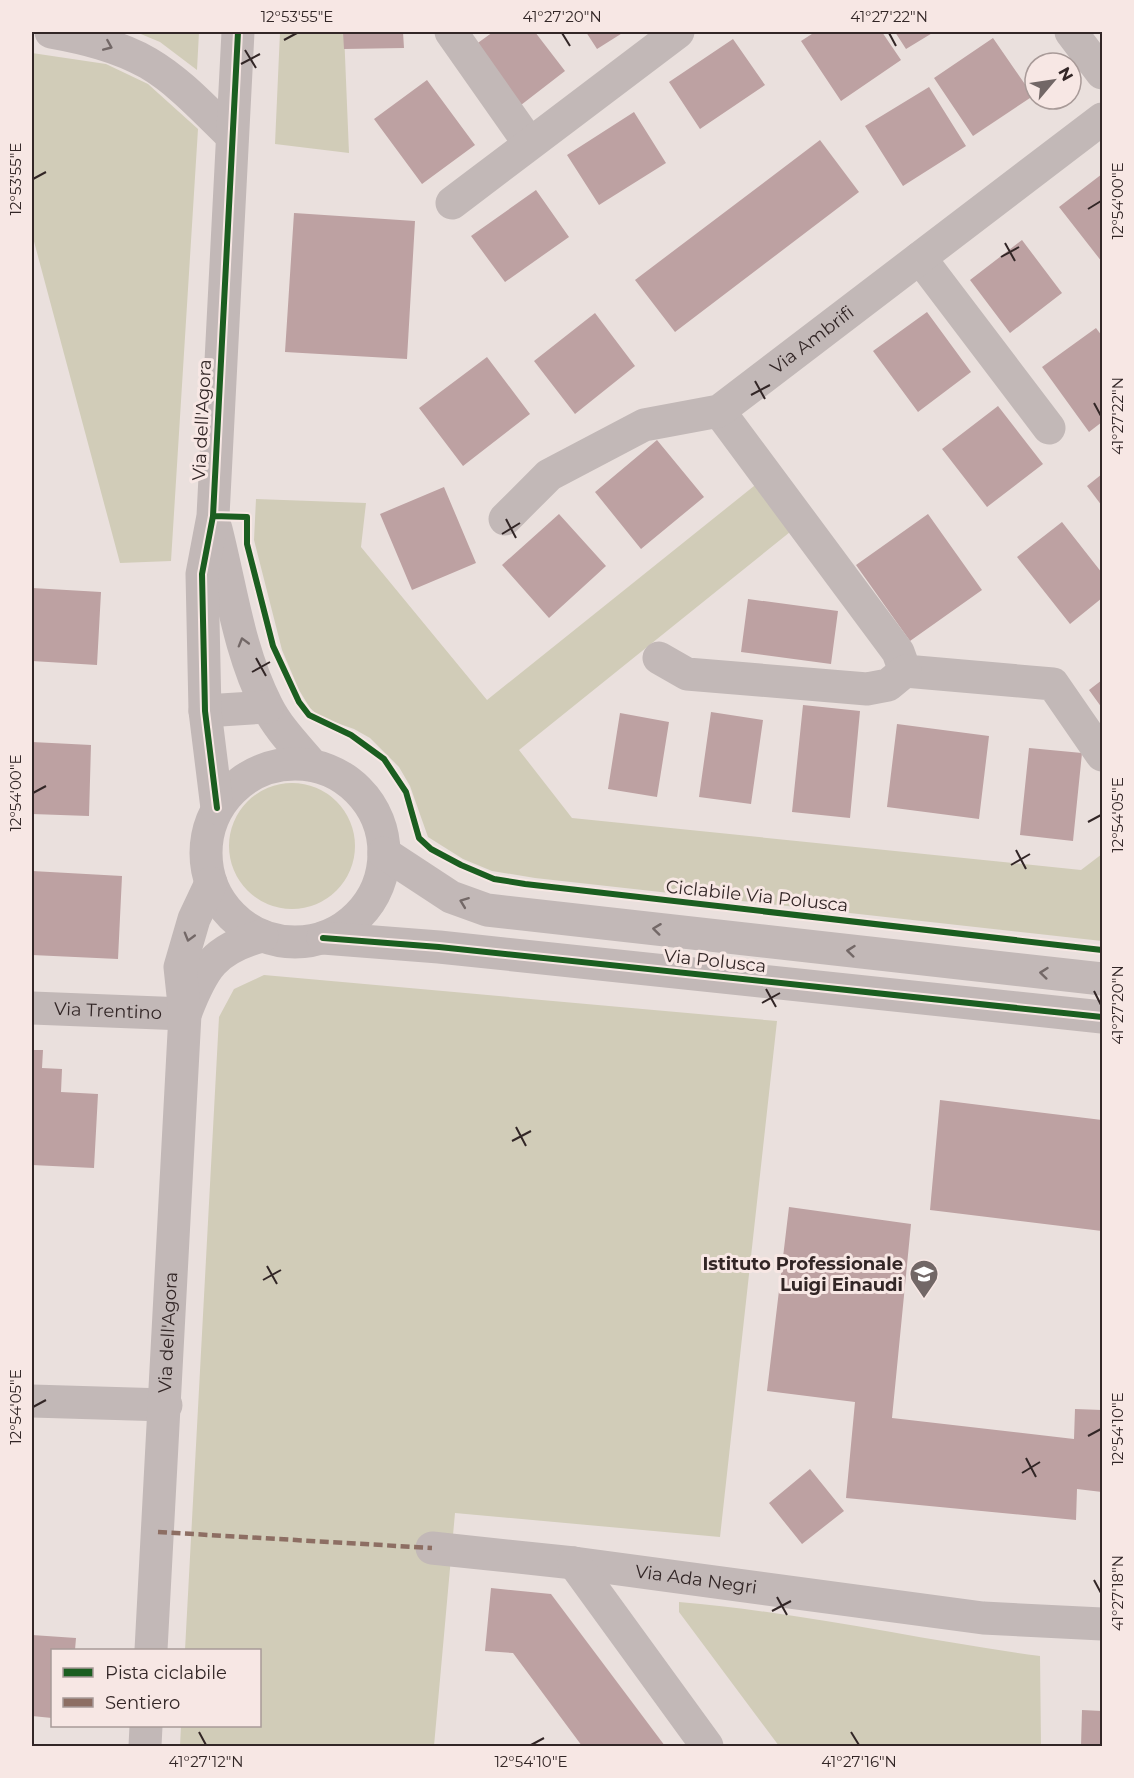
<svg xmlns="http://www.w3.org/2000/svg" width="1134" height="1778" font-family="Montserrat,sans-serif">
<style>
.green{fill:#d1ccb8}
.building{fill:#bda1a2}
.lines{fill:none;stroke-linecap:round;stroke-linejoin:round}
.minor{stroke:#c2b8b7;stroke-width:33}
.quiet{stroke:#8d6e63;stroke-width:4.5;stroke-dasharray:9 4.5;stroke-linecap:butt}
.cycleway-casing{stroke:#f7e7e4;stroke-width:10}
.cycleway{stroke:#1b5e20;stroke-width:6}
.oneway{stroke:#736867}
.ticks{fill:none;stroke:#322626;stroke-width:2}
.labels{text-anchor:middle;dominant-baseline:central;stroke-width:6;stroke-linejoin:round;paint-order:stroke}
.street-label{font-size:18px;fill:#322626;stroke:#f7e7e4}
.poi-label{font-size:18px;font-weight:bold;fill:#322626;stroke:#f7e7e4;text-anchor:end}
.neatline{fill:none;stroke:#322626;stroke-width:2}
.ticks-label{font-size:15px;text-anchor:middle;fill:#322626}
</style>
<rect width="100%" height="100%" fill="#eae0dd"/>
<path class="green" d="M136,32H199L197,70L160,42Z
M280,32H344L349,153L275,144Z
M32,53L106,64L148,84L198,129L171,561L120,563L32,234Z
M759,482L795,528L519,750L572,818L1081,870L1102,854V941L535,878L492,871L463,859L428,837L410,786L399,767L370,738L354,729L320,717L310,708L299,690L282,650L254,540L256,499L366,503L361,547L487,700Z
M229 846a63 63 0 1 1 126 0a63 63 0 1 1-126 0Z
M264,975L777,1021L720,1537L455,1513L434,1746H180L181,1726H260V1650H185L219,1017L234,989Z
M679,1602C800,1612 919,1640 1040,1656L1041,1746H779L679,1612Z"/>
<path class="building" d="M343,32H403L404,48L344,49Z
M493,32H535L565,71L521,105L475,45Z
M586,32H624L597,49Z
M815,32H882L901,60L841,101L801,41Z
M895,32H934L906,49Z
M993,38L1033,96L973,136L934,78Z
M733,39L765,85L700,129L669,82Z
M427,80L475,145L422,184L374,119Z
M929,87L966,146L903,186L865,126Z
M634,112L666,163L599,205L567,155Z
M820,140L859,192L675,332L635,280Z
M1102,174V262L1059,207Z
M536,190L569,237L505,282L471,236Z
M294,213L415,221L407,359L285,352Z
M1022,240L1062,293L1010,333L970,280Z
M927,312L971,372L918,412L873,351Z
M595,313L635,366L575,414L534,361Z
M1096,328L1102,336V422L1089,432L1042,367Z
M487,357L530,414L463,466L419,408Z
M998,406L1043,464L987,507L942,449Z
M657,440L704,497L641,549L595,492Z
M1102,474V506L1087,486Z
M444,487L476,563L412,590L380,514Z
M559,514L606,566L549,618L502,565Z
M928,514L982,590L910,641L856,565Z
M1062,522L1102,573V598L1070,624L1017,557Z
M32,588L101,592L97,665L32,661Z
M748,599L838,611L831,664L741,652Z
M1102,680V708L1089,690Z
M803,705L860,711L850,818L792,812Z
M711,712L763,720L751,804L699,797Z
M620,713L669,722L657,797L608,789Z
M897,724L989,736L979,819L887,807Z
M32,742L91,745L89,816L32,814Z
M1029,748L1082,753L1073,841L1020,835Z
M32,871L122,876L118,959L32,955Z
M32,1050H43L42,1068L62,1069L61,1092L98,1094L94,1168L32,1165Z
M940,1100L1102,1120V1231L930,1210Z
M789,1207L911,1224L892,1418L1074,1439L1075,1409L1102,1410V1492L1077,1489L1076,1520L846,1498L855,1402L767,1391Z
M810,1469L844,1511L802,1544L769,1503Z
M491,1588L551,1594L665,1746H582L513,1653L485,1651Z
M32,1635L76,1638L75,1650H52V1718L32,1716Z
M1082,1710L1102,1711V1746H1081Z"/>
<g class="lines">
<g class="minor">
<path d="M51,32C84,38 118,46 148,63C179,81 206,111 232,136"/>
<path d="M451,32L529,143"/>
<path d="M1071,32L1102,73"/>
<path d="M452,203L678,32"/>
<path d="M920,258L1049,428"/>
<path d="M719,411L898,652L905,671L1053,684L1102,755"/>
<path id="s1" d="M505,519L549,475L644,425L719,411L1102,119"/>
<path d="M216,529C231,588 239,652 267,706C278,728 296,746 312,765"/>
<path d="M659,658L687,674L867,689L888,685L905,671"/>
<path d="M205,711L267,707"/>
<circle cx="295" cy="853" r="89"/>
<path d="M217,808L205,711L202,574L213,516L238,32"/>
<path d="M384,853L451,897L487,910L1102,979"/>
<path d="M323,938L439,947L1102,1017"/>
<path id="s2" d="M32,1008L185,1014"/>
<path d="M186,1012C203,968 214,949 262,936"/>
<path d="M32,1401L166,1405"/>
<path id="s3" d="M432,1548L574,1563L983,1618L1102,1624"/>
<path d="M574,1563L707,1746"/>
<path id="s4" d="M151,1650L185,1014L180,967L194,919L211,883"/>
<path d="M145,1746L146,1726"/>
</g>
<path class="quiet" d="M158,1532L432,1548"/>
<g class="cycleway-casing">
<path id="cycleway" d="M213,516L247,517V544L273,646L299,702L309,715L351,735L384,759L406,792L419,838L431,849L461,865L494,879L525,884L1102,950
M217,808L205,711L202,574L213,516L238,32
M323,938L439,947L1102,1017"/>
</g>
<use href="#cycleway" class="cycleway"/>
</g>
<defs><path id="oneway-chevron" d="M-2-3.5L2.5 0L-2 3.5" fill="none" stroke-width="1.6" stroke-linecap="round" stroke-linejoin="round" transform="scale(1.5)"/></defs>
<g class="oneway">
<use href="#oneway-chevron" transform="translate(108 46) rotate(23)"/>
<use href="#oneway-chevron" transform="translate(243 642) rotate(-106)"/>
<use href="#oneway-chevron" transform="translate(464 902) rotate(-159)"/>
<use href="#oneway-chevron" transform="translate(657 929) rotate(-173)"/>
<use href="#oneway-chevron" transform="translate(189 937) rotate(106)"/>
<use href="#oneway-chevron" transform="translate(851 951) rotate(-174)"/>
<use href="#oneway-chevron" transform="translate(1044 973) rotate(-174)"/>
</g>
<path class="ticks" d="M562,33L570,46M889,33L896,46M284,40L297,33M245,50L256,68M241,64L260,54M33,179L46,172M1088,209L1101,201M1005,243L1015,261M1001,257L1019,247M755,381L765,399M751,395L770,385M1094,403L1101,416M506,519L516,538M502,534L520,523M256,658L266,676M252,672L270,662M33,793L46,786M1088,822L1101,815M1016,850L1026,869M1011,865L1030,854M766,989L776,1007M1094,991L1101,1005M762,1003L780,993M516,1127L526,1146M512,1141L531,1131M267,1266L277,1284M263,1280L281,1270M33,1407L46,1400M1088,1436L1101,1429M1026,1458L1036,1477M1022,1473L1040,1462M1094,1580L1101,1593M777,1597L787,1615M772,1611L791,1601M199,1732L206,1745M851,1732L859,1745M531,1745L544,1738"/>
<defs>
<g id="school-pin" transform="scale(1.5)"><path d="M0 17L-7.5 6A9.5 9.5 0 1 1 7.5 6Z" fill="#726766" stroke="#f7e7e4"/><path d="M0-5L7-2L0 1L-7-2ZM-4 1L0 2.5L4 1V4Q0 6-4 4Z" fill="#fff"/></g>
</defs>
<g fill-rule="evenodd">
<use href="#school-pin" x="924" y="1274"/>
</g>
<g class="labels">
<g class="street-label">
<text stroke="none"><textPath href="#s1" startOffset="363">Via Ambrifi</textPath></text>
<text transform="translate(202 420) rotate(-87)">Via dell'Agora</text>
<text transform="translate(757 896) rotate(6)">Ciclabile Via Polusca</text>
<text transform="translate(715 961) rotate(6)">Via Polusca</text>
<text stroke="none"><textPath href="#s2" startOffset="76">Via Trentino</textPath></text>
<text stroke="none"><textPath href="#s4" startOffset="318">Via dell'Agora</textPath></text>
<text stroke="none"><textPath href="#s3" startOffset="266">Via Ada Negri</textPath></text>
</g>
<g class="poi-label">
<text x="903" y="1264">Istituto Professionale<tspan x="903" dy="21">Luigi Einaudi</tspan></text>
</g>
</g>
<rect width="1134" height="1778" fill="none" stroke="#f7e7e4" stroke-width="66"/>
<rect x="51" y="1649" width="210" height="78" fill="#f7e7e4" stroke="#a89a98" stroke-width="1.5"/>
<rect x="63" y="1668" width="30" height="9" fill="#1b5e20" stroke="#a89a98" stroke-width="1.5"/>
<text x="105" y="1679" font-size="18" fill="#322626">Pista ciclabile</text>
<rect x="63" y="1698" width="30" height="9" fill="#8d6e63" stroke="#a89a98" stroke-width="1.5"/>
<text x="105" y="1709" font-size="18" fill="#322626">Sentiero</text>
<g transform="translate(1053 81) rotate(61)"><circle r="28" fill="#f7e7e4" stroke="#a89a98" stroke-width="1.5"/>
<path d="M0-4.5L10 22L0 15L-10 22Z" fill="#726766"/>
<text y="-9" font-size="16" font-weight="bold" text-anchor="middle" fill="#322626">N</text>
</g>
<rect x="33" y="33" width="1068" height="1712" class="neatline"/>
<g class="ticks-label">
<text x="297" y="22">12°53'55"E</text>
<text x="562" y="22">41°27'20"N</text>
<text x="889" y="22">41°27'22"N</text>
<text transform="translate(16 179) rotate(-90)" y="5">12°53'55"E</text>
<text transform="translate(1118 201) rotate(-90)" y="5">12°54'00"E</text>
<text transform="translate(1118 416) rotate(-90)" y="5">41°27'22"N</text>
<text transform="translate(16 793) rotate(-90)" y="5">12°54'00"E</text>
<text transform="translate(1118 815) rotate(-90)" y="5">12°54'05"E</text>
<text transform="translate(1118 1005) rotate(-90)" y="5">41°27'20"N</text>
<text transform="translate(16 1407) rotate(-90)" y="5">12°54'05"E</text>
<text transform="translate(1118 1429) rotate(-90)" y="5">12°54'10"E</text>
<text transform="translate(1118 1593) rotate(-90)" y="5">41°27'18"N</text>
<text x="206" y="1767">41°27'12"N</text>
<text x="531" y="1767">12°54'10"E</text>
<text x="859" y="1767">41°27'16"N</text>
</g>
</svg>
